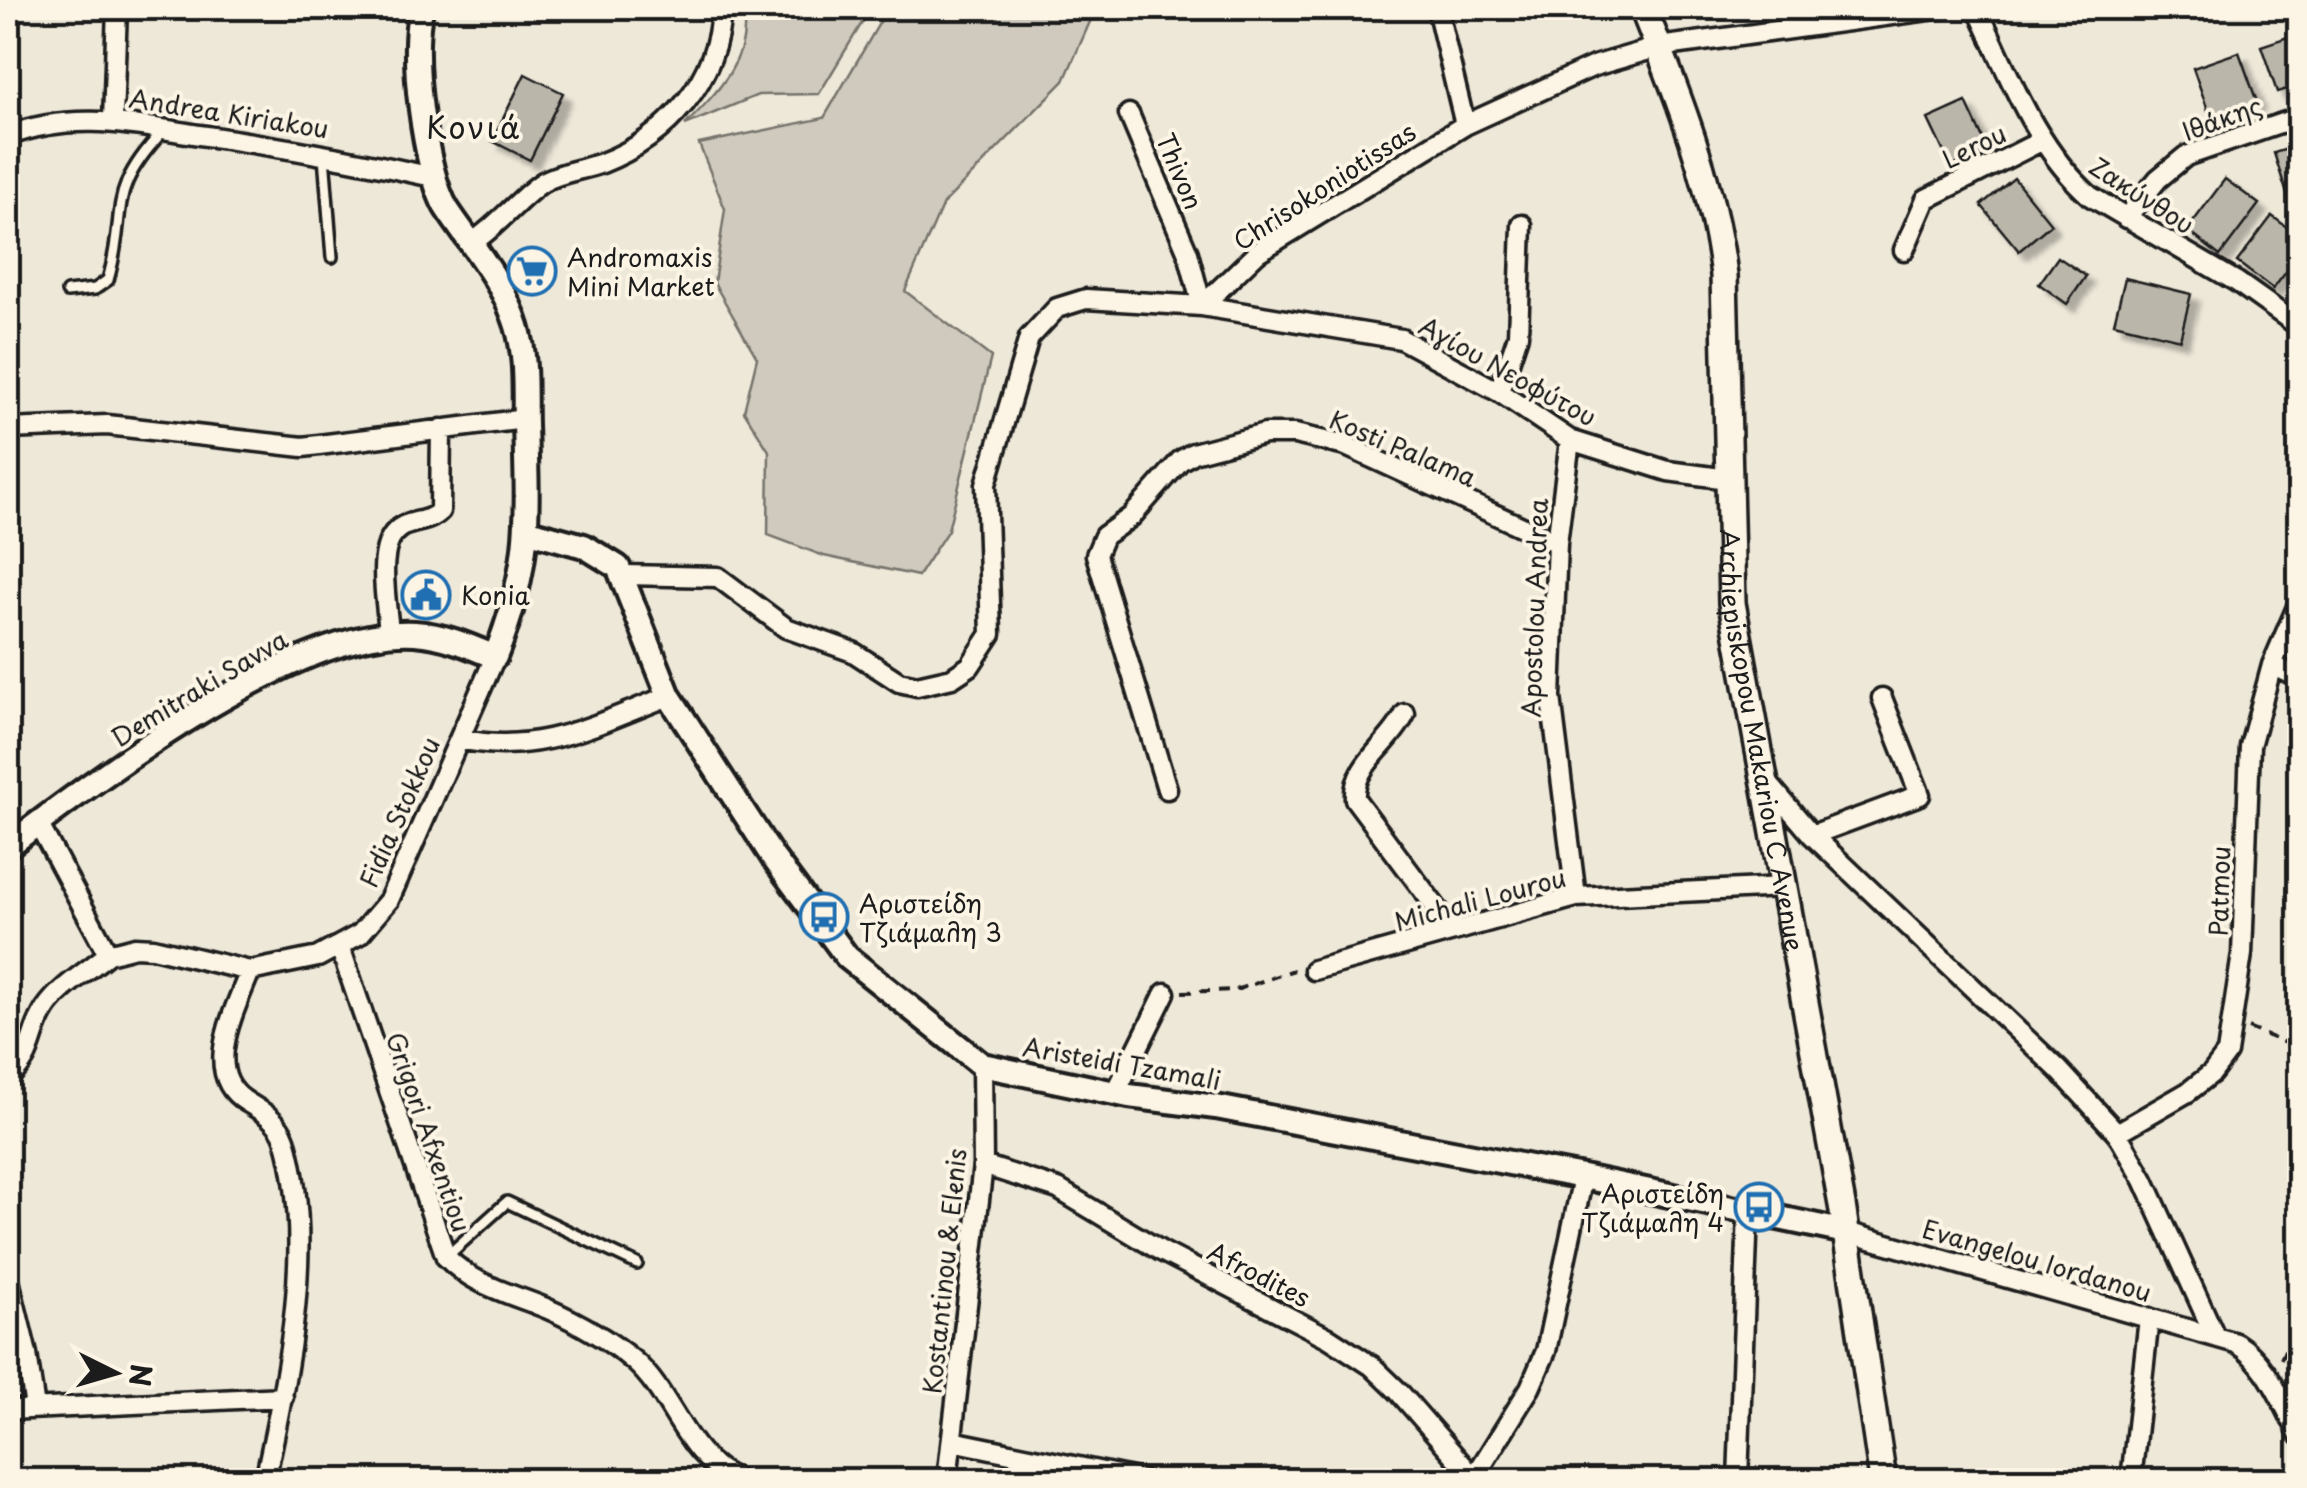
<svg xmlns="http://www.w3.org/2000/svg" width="2307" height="1488" font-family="'Playpen Sans',sans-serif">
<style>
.green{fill:#cfcabd;stroke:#76736c;stroke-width:2.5}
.building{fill:#bab6aa;stroke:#1c1c1c;stroke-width:2.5;filter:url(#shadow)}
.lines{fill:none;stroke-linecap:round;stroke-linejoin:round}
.service-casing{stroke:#1c1c1c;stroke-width:16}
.minor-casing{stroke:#1c1c1c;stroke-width:25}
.tertiary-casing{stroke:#1c1c1c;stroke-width:30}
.secondary-casing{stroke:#1c1c1c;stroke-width:32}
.path{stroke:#1c1c1c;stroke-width:4;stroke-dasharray:10 8;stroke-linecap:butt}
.service{stroke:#fcf5e5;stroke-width:9}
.minor{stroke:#fcf5e5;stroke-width:18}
.tertiary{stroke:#fcf5e5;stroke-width:22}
.secondary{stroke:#fcf5e5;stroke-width:25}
.labels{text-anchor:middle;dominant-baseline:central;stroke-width:8;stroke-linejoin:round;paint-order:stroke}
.street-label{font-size:25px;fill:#1c1c1c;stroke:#fcf5e5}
.poi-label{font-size:25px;fill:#1c1c1c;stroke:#fcf5e5;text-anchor:start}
.quarter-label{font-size:30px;letter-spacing:2.5px;fill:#1c1c1c;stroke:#fcf5e5}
</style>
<defs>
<filter id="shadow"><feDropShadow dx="8" dy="8" stdDeviation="2.5" flood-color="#0004"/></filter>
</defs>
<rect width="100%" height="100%" fill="#eee8d9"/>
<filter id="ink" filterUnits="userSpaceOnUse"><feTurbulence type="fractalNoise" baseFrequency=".01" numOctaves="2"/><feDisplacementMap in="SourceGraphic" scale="20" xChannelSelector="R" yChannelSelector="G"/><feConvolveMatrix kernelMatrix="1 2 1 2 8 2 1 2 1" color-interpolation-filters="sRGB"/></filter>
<g filter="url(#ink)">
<path class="green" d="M741,8H871L819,94L758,95L685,125C715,95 756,54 741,8Z
M888,8H1096L1064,81L943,204L905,291L991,357L948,530L918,576L824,556L768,535L769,451L744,411L757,358L714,283L725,209L699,144L824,118Z"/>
<path class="building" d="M2300,33V85L2277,92L2261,46Z
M2239,52L2257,102L2211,119L2193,68Z
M525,74L563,93L530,160L492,141Z
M1966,102L1988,150L1951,167L1928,119Z
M2300,145V203L2288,197L2274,153Z
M2014,178L2051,224L2019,251L1981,205Z
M2225,179L2259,204L2220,256L2187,230Z
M2272,216L2300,237V254L2273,289L2237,262Z
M2058,257L2086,276L2067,304L2039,284Z
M2125,278L2191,294L2180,339L2114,323Z"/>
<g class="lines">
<g class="service-casing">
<path id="service" d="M324,156L332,257
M67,292L95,289L108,280C129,207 103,196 164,130
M446,1257L507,1202L637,1264"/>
</g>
<g class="minor-casing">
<path id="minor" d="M1437,8L1465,125
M1977,8C2009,74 2034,146 2090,196L2237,282L2300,327
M8,114L15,133
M1129,114L1188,253L1202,306
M113,120L117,8
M8,136C77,109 142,127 213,137C287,148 360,161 433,177
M2126,218L2158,179L2186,156L2300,117
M473,242C500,224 521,196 543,182C560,172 583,170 602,163C667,138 719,79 721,8
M1904,250L1926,199L2041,141
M1202,306L1258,252L1465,125L1594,66L1659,47L1943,8
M1499,392L1518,335L1522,225
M8,429L107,425L303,447L525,419
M1570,440L1557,543L1551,697L1576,897
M625,575L718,577L786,628L853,652L899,682L917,686L952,678L970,666L991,634L986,484L1029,338L1057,308L1086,299L1202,306L1401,339L1499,392L1570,440L1668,471L1728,479
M389,634C388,606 372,541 403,526C417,520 429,522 440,511L441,429
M2272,665L2300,678
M1405,714C1391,744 1352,765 1355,799L1453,930
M460,739C539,757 597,723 669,696
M1767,782L1812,835L2059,1070L2117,1133L2144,1180L2214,1334
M1167,789L1096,555L1104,536L1132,516L1180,461L1193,453L1265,434H1295L1346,446L1557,543
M38,823L108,954L135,947L153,948L250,971L318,957L360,934L389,900L495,657
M1812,835L1920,795L1882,698
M340,947L446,1257C474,1286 512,1294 548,1309C578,1322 609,1340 634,1361C675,1397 685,1459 739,1480
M1314,970L1576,897L1782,887
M250,971C235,1010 200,1074 247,1102C262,1111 279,1121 285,1139C316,1244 287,1376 265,1480
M8,1078C36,1054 28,1035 46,1008C60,987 88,971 108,954
M1115,1094L1165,993
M2117,1133L2188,1092L2212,1073L2227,1053L2242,954L2250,746L2272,665L2300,600
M983,1165L1058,1189L1161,1251L1329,1338L1372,1366L1399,1392L1476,1480
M1846,1232L2236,1343C2268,1363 2282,1403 2300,1435
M8,1276L27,1354L35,1408
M8,1410L283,1397
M952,1441L1142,1480
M1474,1478L1530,1388L1546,1351L1583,1177
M947,1480L983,1165L982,1065
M1738,1480L1748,1212
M2131,1480L2149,1318"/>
</g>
<g class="tertiary-casing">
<path id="tertiary" d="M529,531L584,546L618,567L669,696L772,856L847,957L982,1065L1129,1096L1216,1107L1583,1177L1846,1232
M8,846C101,776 297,626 415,633C444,635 469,646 495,657C531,567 528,519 525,425C524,391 527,359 517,326C503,281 473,248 447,209C425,174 408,46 422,8"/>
</g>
<g class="secondary-casing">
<g id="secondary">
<path id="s1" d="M1643,8C1678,95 1712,181 1724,275L1732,603L1842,1205L1883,1480"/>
</g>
</g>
<path class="path" d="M1182,992L1236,990L1294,970
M2248,1028L2300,1049
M2281,1359L2300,1318"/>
<use href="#service" class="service"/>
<use href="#minor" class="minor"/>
<use href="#tertiary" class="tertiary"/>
<use href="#secondary" class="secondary"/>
</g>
</g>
<defs>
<g id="supermarket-ring" transform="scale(2.5)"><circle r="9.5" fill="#fcf5e5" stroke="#1f6fb2" stroke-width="1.5"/><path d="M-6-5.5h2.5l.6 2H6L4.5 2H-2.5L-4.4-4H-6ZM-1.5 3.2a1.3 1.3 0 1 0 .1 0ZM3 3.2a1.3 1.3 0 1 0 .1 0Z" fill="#1f6fb2"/></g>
<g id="civic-ring" transform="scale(2.5)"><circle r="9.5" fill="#fcf5e5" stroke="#1f6fb2" stroke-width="1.5"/><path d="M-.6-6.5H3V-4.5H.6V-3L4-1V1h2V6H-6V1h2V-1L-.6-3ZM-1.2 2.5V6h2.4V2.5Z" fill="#1f6fb2"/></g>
<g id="bus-ring" transform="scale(2.5)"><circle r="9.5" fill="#fcf5e5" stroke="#1f6fb2" stroke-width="1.5"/><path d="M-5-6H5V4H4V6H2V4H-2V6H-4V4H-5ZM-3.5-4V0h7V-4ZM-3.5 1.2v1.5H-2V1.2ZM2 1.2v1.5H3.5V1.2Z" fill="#1f6fb2"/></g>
</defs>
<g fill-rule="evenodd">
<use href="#supermarket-ring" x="532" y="271"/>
<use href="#civic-ring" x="426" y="595"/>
<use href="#bus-ring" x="824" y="917"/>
<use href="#bus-ring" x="1759" y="1207"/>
</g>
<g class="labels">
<g class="street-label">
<text transform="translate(229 113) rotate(9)">Andrea Kiriakou</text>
<text transform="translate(2222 118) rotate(-20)">Ιθάκης</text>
<text transform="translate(1974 146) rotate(-26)">Lerou</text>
<text transform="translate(1180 171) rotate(67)">Thivon</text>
<text transform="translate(1324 186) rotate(-33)">Chrisokoniotissas</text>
<text transform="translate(2142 195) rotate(33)">Ζακύνθου</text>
<text transform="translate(1508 371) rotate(29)">Αγίου Νεοφύτου</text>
<text transform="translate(1403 448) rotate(23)">Kosti Palama</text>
<text transform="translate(1534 608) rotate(-88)">Apostolou Andrea</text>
<text transform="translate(199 688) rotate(-31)">Demitraki Savva</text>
<text stroke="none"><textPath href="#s1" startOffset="748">Archiepiskopou Makariou C Avenue</textPath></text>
<text transform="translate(399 812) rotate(-66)">Fidia Stokkou</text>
<text transform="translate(2219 891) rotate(-88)">Patmou</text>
<text transform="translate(1480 899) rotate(-15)">Michali Lourou</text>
<text transform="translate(1122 1063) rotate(10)">Aristeidi Tzamali</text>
<text transform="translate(429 1132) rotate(71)">Grigori Afxentiou</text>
<text transform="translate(2037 1260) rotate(16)">Evangelou Iordanou</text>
<text transform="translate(944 1271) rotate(-84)">Kostantinou &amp; Elenis</text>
<text transform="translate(1259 1274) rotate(27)">Afrodites</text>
</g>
<g class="poi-label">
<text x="567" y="257">Andromaxis<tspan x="567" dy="29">Mini Market</tspan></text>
<text x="461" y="595">Konia</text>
<text x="859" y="903">Αριστείδη<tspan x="859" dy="29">Τζιάμαλη 3</tspan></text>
<text x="1724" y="1193" text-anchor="end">Αριστείδη<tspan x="1724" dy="29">Τζιάμαλη 4</tspan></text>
</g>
<g class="quarter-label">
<text x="474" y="126">Κονιά</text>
</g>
</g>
<rect width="2307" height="1488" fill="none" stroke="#fcf5e5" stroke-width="40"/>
<rect x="20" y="20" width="2267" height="1448" fill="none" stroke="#1c1c1c" stroke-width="4" filter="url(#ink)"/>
<g transform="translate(115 1373) rotate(95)" stroke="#fcf5e5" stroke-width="8" paint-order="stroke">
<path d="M0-8L18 38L0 25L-18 38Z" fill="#1c1c1c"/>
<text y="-15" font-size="28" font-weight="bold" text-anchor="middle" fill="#1c1c1c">N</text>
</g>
</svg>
